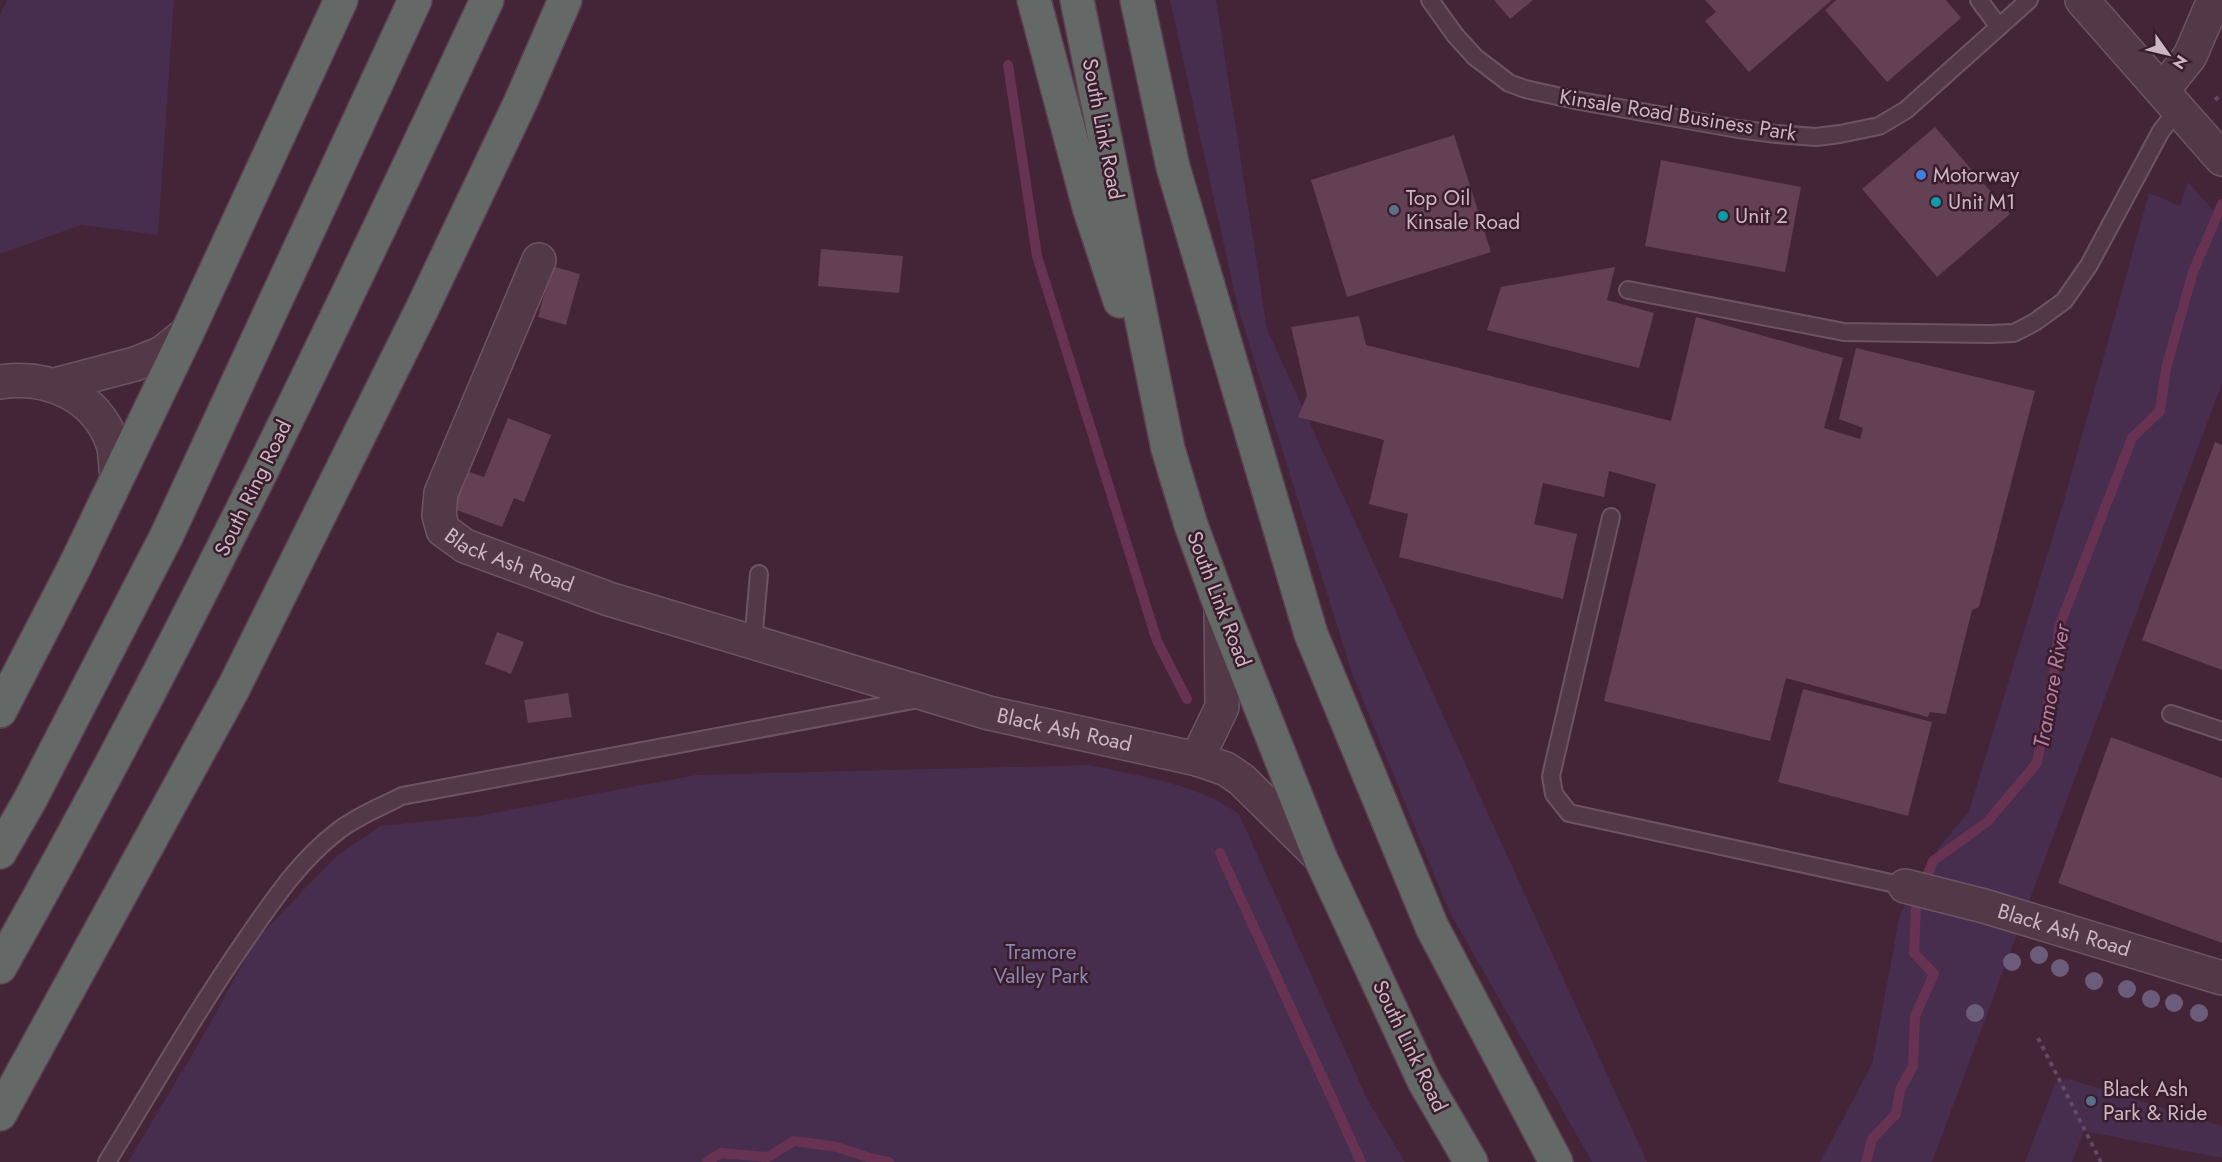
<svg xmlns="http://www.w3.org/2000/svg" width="2222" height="1162" font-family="Jost,sans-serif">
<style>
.green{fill:#472d4e}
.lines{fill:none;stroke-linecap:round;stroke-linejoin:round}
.stream{stroke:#683352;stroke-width:10}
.building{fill:#644055}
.service-casing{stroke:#6d5463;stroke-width:20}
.minor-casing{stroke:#6d5463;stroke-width:36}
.tertiary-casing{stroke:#6d5463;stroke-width:36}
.trunk-casing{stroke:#5b4050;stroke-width:36}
.path{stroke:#634964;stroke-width:4;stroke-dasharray:4.5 4.5;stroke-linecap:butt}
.service{stroke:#533948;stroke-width:16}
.minor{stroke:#533948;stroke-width:33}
.tertiary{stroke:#533948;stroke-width:33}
.trunk{stroke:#646866;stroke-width:33}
.tree{fill:#6b5c7b}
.shop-dot{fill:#3f7fe0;stroke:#391d2d;stroke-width:2}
.culture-dot{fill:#0f9aa8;stroke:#391d2d;stroke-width:2}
.service-dot{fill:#5c6f8a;stroke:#391d2d;stroke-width:2}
.labels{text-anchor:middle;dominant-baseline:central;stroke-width:5;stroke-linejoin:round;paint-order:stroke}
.street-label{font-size:21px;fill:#cdb6c3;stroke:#391d2d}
.poi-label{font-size:21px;fill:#cdb6c3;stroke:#391d2d;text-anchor:start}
.park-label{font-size:21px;fill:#8b89b3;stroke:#391d2d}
.water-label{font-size:22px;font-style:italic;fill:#b77b9f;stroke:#391d2d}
</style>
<rect width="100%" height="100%" fill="#442437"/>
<path class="green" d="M7,0H174L158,235L81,225L0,254V15Z
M1170,0H1216L1267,329L1647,1162H1592L1449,911L1352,673L1238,308Z
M2188,182L2222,220V383L1932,1162H1820L1872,1064L1900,914L1938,849L1969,811L2065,497L2149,193L2180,206Z
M1090,765C1138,776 1199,784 1239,814L1367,1099L1405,1162H128L203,1036L255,941L334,858L381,826L478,816L696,775Z
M2069,1079L2222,1126V1158L2084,1131L2072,1162H2025L2055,1084Z"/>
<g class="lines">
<path class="stream" d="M1008,65L1037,256L1157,641L1187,699
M1220,853L1361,1162
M707,1162L721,1153L768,1157L794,1141L837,1147L873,1159L889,1162
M1866,1162L1872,1139L1896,1114L1900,1090L1913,1066L1915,1016L1934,974L1914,953L1916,905L1933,861L1987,822L2037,763L2055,667L2059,627L2132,438L2160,411L2166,368L2193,272L2222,204"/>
</g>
<path class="building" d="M1494,0H1533L1510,19Z
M1705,0H1832L1749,72L1705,21L1716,12Z
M1836,0H1946L1961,18L1887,82L1825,10Z
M1935,127L2010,214L1937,277L1862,189Z
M1454,135L1491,252L1347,297L1311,180Z
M1661,160L1801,187L1785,272L1645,246Z
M821,249L903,256L899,293L818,286Z
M552,266L580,274L566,325L538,317Z
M1615,267L1607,300L1654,313L1639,368L1487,330L1501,287Z
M1359,316L1366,345L1671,421L1696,317L1843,358L1824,428L1860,439L1863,428L1839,419L1856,348L2035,391L1979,607L1972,610L1946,714L1930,712L1928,717L1786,678L1770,741L1604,701L1656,484L1609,471L1604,497L1543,483L1534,524L1577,534L1563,599L1399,557L1408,514L1369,504L1384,440L1298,417L1307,395L1291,327Z
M508,418L551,435L524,502L514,498L502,527L449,507L464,470L484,477Z
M2215,442L2222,445V670L2142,640Z
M497,632L524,642L511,674L485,664Z
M1803,689L1932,722L1908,816L1778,782Z
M568,693L572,717L528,723L524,700Z
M2111,737L2222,778V943L2058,883Z"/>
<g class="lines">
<g class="service-casing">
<path id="service" d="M1430,0L1455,35L1475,57L1509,83L1525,89L1580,101L1738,129L1776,134L1816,137L1840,134L1879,126L1906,110L2029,0
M1979,0L1999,27
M1628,290L1844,332L1989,334L2014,333L2035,322L2064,301L2089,265L2161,131L2178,109
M1611,517L1551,776L1554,794L1569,813L1905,886
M753,642L759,574
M2171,714L2222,731
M107,1162C153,1087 197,1010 247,938C274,899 300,860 338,831C357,816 381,807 402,796L919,699"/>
</g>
<g class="minor-casing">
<g id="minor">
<path d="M2162,91L2190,56L2214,0"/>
<path id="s1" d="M539,260L441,493L439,515L443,530L465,546L609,599L989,713L1197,759L1226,769L1242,780L1320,857"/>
<path d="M0,382C48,375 96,395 113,444C116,454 115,466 117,476"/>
<path d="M55,385L135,364L162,353L187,333"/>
<path d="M1197,759L1222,707L1221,608"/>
<path id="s2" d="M1905,886L1984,906L2222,978"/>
</g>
</g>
<g class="tertiary-casing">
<path id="tertiary" d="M2082,0L2222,159"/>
</g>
<g class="trunk-casing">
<path id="trunk" d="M1034,0L1089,207L1120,301
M1077,0L1168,449L1191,525L1221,607L1320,857L1424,1081L1471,1162
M1137,0L1173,167L1311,634L1432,927L1556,1162
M0,711L74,568L187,333L341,0
M0,852L30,800L167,535L415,0
M0,967C178,653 334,327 487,0
M0,1114L233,689L422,309L521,101L565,0"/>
</g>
<path class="path" d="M2215,100L2222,94
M2038,1038L2101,1162"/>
<use href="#service" class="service"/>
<use href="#minor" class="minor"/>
<use href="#tertiary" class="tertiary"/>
<use href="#trunk" class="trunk"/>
</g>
<g class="tree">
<circle cx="2039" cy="955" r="9"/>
<circle cx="2012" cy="962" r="9"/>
<circle cx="2060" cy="968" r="9"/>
<circle cx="2094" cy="981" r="9"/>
<circle cx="2127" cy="989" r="9"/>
<circle cx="2151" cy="999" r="9"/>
<circle cx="2174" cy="1003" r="9"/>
<circle cx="1975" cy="1013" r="9"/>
<circle cx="2199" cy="1013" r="9"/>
</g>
<circle class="shop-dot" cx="1921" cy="175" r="6"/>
<g class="culture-dot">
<circle cx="1936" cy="202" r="6"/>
<circle cx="1723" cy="216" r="6"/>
</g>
<g class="service-dot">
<circle cx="1394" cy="210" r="6"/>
<circle cx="2091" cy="1101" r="6"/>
</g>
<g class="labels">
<g class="street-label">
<text transform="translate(1678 115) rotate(9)">Kinsale Road Business Park</text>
<text transform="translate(1103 129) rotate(79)">South Link Road</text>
<text transform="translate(253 488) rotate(-64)">South Ring Road</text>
<text stroke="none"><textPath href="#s1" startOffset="364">Black Ash Road</textPath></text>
<text transform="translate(1219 599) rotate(69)">South Link Road</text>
<text stroke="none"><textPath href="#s1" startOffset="945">Black Ash Road</textPath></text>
<text stroke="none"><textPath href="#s2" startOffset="165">Black Ash Road</textPath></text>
<text transform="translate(1410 1046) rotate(64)">South Link Road</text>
</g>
<g class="poi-label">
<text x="1933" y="175">Motorway</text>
<text x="1406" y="198">Top Oil<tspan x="1406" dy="24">Kinsale Road</tspan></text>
<text x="1948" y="202">Unit M1</text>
<text x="1735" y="216">Unit 2</text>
<text x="2103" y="1089">Black Ash<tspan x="2103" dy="24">Park &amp; Ride</tspan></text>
</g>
<g class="park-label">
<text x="1041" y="952">Tramore<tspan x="1041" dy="24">Valley Park</tspan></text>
</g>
<g class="water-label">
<text transform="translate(2051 686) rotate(-80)">Tramore River</text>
</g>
</g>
<g transform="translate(2168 54) rotate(124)" stroke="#391d2d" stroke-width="4.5" paint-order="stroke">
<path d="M0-4.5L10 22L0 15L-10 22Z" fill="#cdb6c3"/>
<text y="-9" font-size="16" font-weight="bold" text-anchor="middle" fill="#cdb6c3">N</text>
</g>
</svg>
